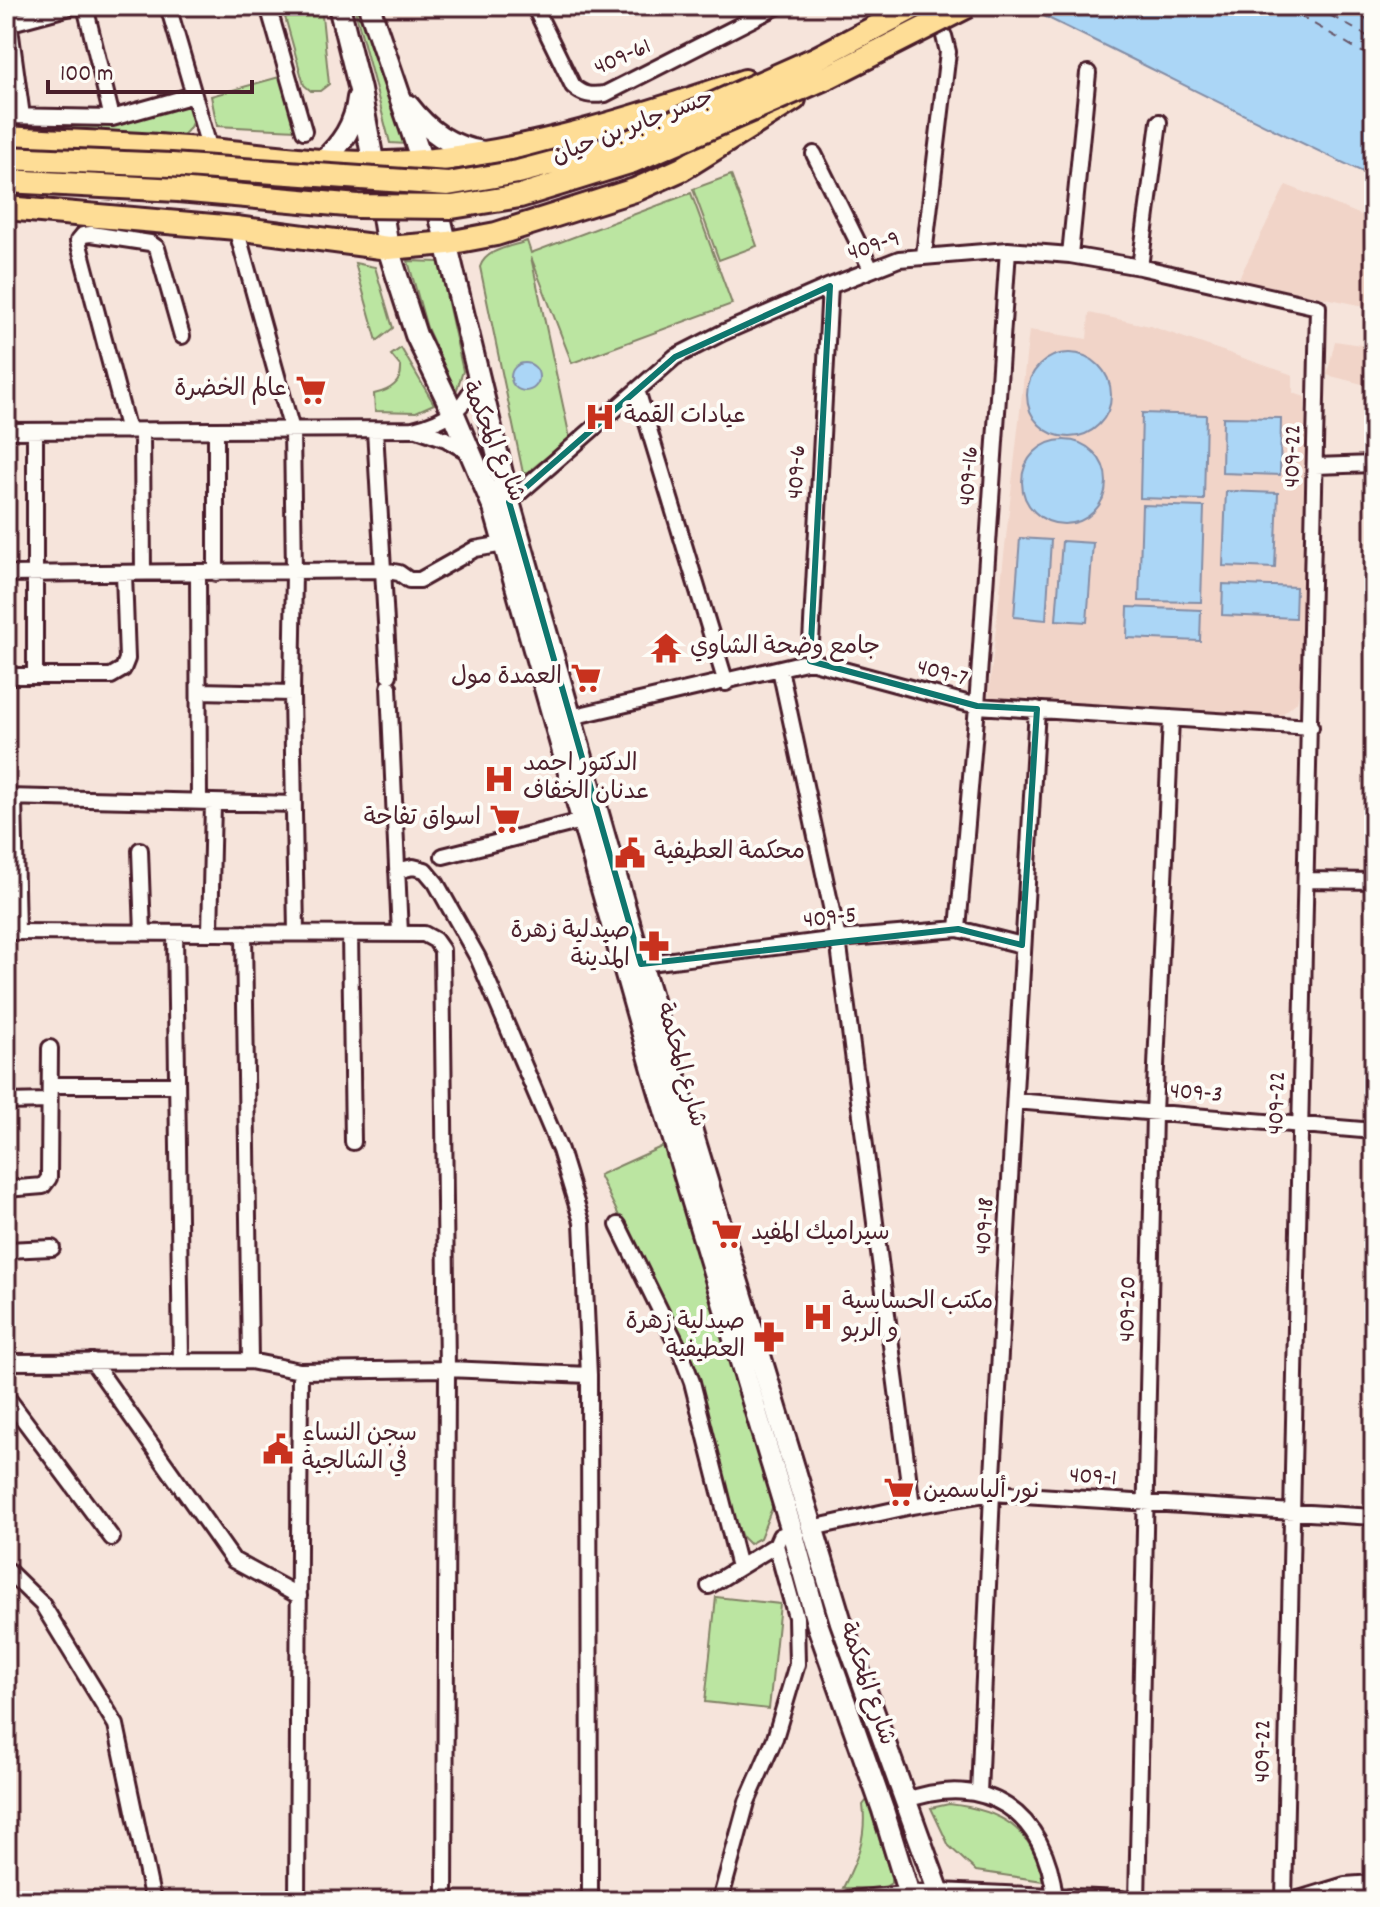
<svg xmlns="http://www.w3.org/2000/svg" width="1380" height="1907" font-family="Dekko,'Playpen Sans Arabic',sans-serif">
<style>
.built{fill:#f1d4c8}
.green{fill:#bbe5a1;stroke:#828266;stroke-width:2}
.water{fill:#abd6f6;stroke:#848da5;stroke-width:2}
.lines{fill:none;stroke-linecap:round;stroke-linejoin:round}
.ferry{stroke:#675668;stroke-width:2;stroke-dasharray:10 8;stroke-linecap:butt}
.minor-casing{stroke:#4a1f2b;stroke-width:20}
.tertiary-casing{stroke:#4a1f2b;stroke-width:24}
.secondary-casing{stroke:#4a1f2b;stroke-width:26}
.primary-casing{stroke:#4a1f2b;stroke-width:28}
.minor{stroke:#fdfcf7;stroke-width:14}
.tertiary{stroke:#fdfcf7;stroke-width:18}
.secondary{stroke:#fdfcf7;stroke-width:20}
.primary{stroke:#fedd96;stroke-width:22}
.primary-bridge-casing{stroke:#4a1f2b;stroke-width:28;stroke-linecap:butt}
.primary-bridge{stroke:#fedd96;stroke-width:22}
.marked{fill:none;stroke:#0f766e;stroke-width:6;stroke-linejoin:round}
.labels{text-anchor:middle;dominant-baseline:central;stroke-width:8;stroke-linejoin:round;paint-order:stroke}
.street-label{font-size:24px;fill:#4a1f2b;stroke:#fdfcf7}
.poi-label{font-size:24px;fill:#4a1f2b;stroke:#fdfcf7;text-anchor:start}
</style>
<rect width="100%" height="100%" fill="#f6e4db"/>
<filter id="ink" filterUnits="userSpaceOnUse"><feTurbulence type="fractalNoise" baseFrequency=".0125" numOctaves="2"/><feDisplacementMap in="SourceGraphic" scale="16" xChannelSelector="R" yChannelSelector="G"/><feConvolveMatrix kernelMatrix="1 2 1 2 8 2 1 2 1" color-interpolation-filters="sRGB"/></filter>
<g filter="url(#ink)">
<path class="built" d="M1286,185L1374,220V308L1238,280Z
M1089,313L1150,326L1293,375V393L1305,397V664L1297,702L1280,716L988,700L1029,330L1087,339Z
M1374,331V387L1327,375L1335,341L1367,346Z"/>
<path class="green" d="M282,6H321L329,84L320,91H311L304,85Z
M354,6H361L406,144L390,143Z
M283,76L296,130L217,126L211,96Z
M188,102C193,117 196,124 183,135L43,127L45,120Z
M731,175L757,246L719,260L693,189Z
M691,193L732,304L572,363L531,257L570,438L527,473H523L480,267C486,249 511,247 527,241L531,253Z
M408,261L439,262L463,371L456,392L427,328Z
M355,263L375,267L393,328L377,341Z
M401,348L434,404L416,412L375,411L374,394C388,391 402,384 401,367L391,355Z
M670,1143L773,1489L772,1508L760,1538L749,1544L742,1537L736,1523L689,1359L599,1175Z
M716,1597L780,1604L769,1709L705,1702Z
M867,1800L891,1876V1883L884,1888H843C857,1860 867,1837 863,1805Z
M949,1804C1001,1810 1033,1828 1043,1881L976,1871L949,1846L931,1808Z"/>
<path class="water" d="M1023,6H1374V177C1256,123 1141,62 1023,6Z
M1027 395a42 42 0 1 1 84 0a42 42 0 1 1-84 0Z
M511 377a14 14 0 1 1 28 0a14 14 0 1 1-28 0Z
M1142,413L1206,415L1204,500L1140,498Z
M1223,417L1281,418L1280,475L1222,473Z
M1022 482a42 42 0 1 1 84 0a42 42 0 1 1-84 0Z
M1226,491L1278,493L1275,568L1223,566Z
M1142,505L1204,507L1201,602L1139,601Z
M1020,538L1051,540L1046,620L1014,617Z
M1062,541L1093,543L1087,622L1056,620Z
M1223,584L1296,587L1295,618L1222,615Z
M1128,607L1201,610L1200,641L1127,638Z"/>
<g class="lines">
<path class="ferry" d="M1283,6L1374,59
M1314,6L1374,40
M1344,6L1374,23"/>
<g class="minor-casing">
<path id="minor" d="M7,6L22,116
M85,6L112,118
M168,6L210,150
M268,6L304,131
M534,6L573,86C583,95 590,96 605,94L778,6
M11,23L74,6
M6,116L112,118L194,95
M814,154L871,269
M236,228L292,430L294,572L292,693L296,933
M924,255L948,52L944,36
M1070,255L1088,73
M1140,267L1159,122
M637,390L726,683
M417,429L446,439L470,453
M216,430V573
M375,430L389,675
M6,431L413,429C442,422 471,407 476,375
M35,431V676
M128,431L78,241L83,235L91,234L150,243L157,248L182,336
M142,431L143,573
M1315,466L1374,464
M509,502L675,357L722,333L830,286L899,259L1008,250L1070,255L1140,267L1318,307C1309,838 1292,1370 1284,1901
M198,573L199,802
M6,574L383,570L399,573L409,580H420L475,549L504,544
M810,661L830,286
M780,669L838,939L912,1506
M6,676H111L123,669L127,659L124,573
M389,687L400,934
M199,691L292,693
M571,717L810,661L977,706L1311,727
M6,797L294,804
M14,798L17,932
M140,850L143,933
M443,856L582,821
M397,871L413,867L425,870L436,883L478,958L560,1150L582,1222L589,1375L590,1901
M1306,880L1374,881
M958,929L977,706L1008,250
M6,932L424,934L435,940L442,950L447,1369L445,1901
M175,933L181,1361
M210,933L213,803
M244,933L250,1361
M350,933L353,1142
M641,964L838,939L958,929L1022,945
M50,1085H177
M1015,1101L1374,1131
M6,1102L49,1101
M6,1189L43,1186L49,1178L50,1048
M618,1225L681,1353L692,1382L739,1567
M6,1250L52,1248
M92,1361L233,1560L299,1596
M6,1362L250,1361L300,1371L447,1369L589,1375
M6,1396L112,1538
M812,1528L912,1506L992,1493L1374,1517
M6,1569L42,1604L116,1725L153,1901
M709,1586L776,1545
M979,1793L992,1493L1037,709
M904,1801C986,1771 1046,1812 1055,1898
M297,1901L300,1371
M720,1901L747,1802L775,1738L797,1664L796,1617L776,1545L780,1536L792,1531
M1137,1901L1154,1113L1171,718"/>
</g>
<g class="tertiary-casing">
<path id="tertiary" d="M849,1901L939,1893L1120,1901
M1299,1901L1345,1887L1374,1885"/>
</g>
<g class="secondary-casing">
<path id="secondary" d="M339,6L360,90L375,172
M369,6L426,173
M408,105C428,131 450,147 483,152
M322,162C342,144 355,125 358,98
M383,217L388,248L416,335L453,412L494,508L656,1080L792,1531L818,1626L883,1810L911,1901
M440,217L509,502L641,964L841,1622L942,1901
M1067,1901L1070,1899"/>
</g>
<g class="primary-casing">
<path id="primary" d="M6,138C74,142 143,144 211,150C282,157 352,168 423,161C534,151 640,116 745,81
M6,208L236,228L388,248L448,243L496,234L635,190L682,169L794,99"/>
</g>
<use href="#minor" class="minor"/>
<use href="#tertiary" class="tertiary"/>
<use href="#secondary" class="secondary"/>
<use href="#primary" class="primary"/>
<g class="primary-bridge-casing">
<path id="primary-bridge" d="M6,158L171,165L448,184L518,172L624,144L817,58L916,6
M6,181L178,190L358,206L452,207L520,196L633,161L830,76L968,6"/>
</g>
<use href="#primary-bridge" class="primary-bridge"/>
</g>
</g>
<path class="marked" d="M830,286L810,661L977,706L1037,709L1022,945L958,929L641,964L509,502L675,357Z"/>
<defs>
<g id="supermarket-bare" transform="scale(2.4)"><path d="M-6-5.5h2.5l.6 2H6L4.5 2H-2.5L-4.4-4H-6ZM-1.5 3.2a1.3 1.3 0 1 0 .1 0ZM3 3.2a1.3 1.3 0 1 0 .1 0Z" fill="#c8321e" stroke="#fdfcf7" stroke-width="2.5" paint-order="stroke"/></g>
<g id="hospital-bare" transform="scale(2.4)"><path d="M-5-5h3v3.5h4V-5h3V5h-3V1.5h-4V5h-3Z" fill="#c8321e" stroke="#fdfcf7" stroke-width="2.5" paint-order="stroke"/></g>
<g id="temple-bare" transform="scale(2.4)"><path d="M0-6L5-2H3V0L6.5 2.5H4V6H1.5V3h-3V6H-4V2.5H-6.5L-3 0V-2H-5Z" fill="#c8321e" stroke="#fdfcf7" stroke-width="2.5" paint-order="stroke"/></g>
<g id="civic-bare" transform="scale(2.4)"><path d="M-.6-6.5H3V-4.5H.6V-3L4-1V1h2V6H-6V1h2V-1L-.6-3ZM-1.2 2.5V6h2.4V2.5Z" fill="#c8321e" stroke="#fdfcf7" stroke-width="2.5" paint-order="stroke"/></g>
<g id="pharmacy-bare" transform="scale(2.4)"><path d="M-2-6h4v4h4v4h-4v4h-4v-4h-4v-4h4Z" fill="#c8321e" stroke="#fdfcf7" stroke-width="2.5" paint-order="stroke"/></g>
</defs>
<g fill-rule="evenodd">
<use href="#supermarket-bare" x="311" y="390"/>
<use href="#hospital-bare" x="600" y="417"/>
<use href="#temple-bare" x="666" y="648"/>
<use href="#supermarket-bare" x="586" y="678"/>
<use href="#hospital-bare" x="499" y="779"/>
<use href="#supermarket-bare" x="505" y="819"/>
<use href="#civic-bare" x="630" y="853"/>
<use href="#pharmacy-bare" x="654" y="946"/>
<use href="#supermarket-bare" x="727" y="1234"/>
<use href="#hospital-bare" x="818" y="1317"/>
<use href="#pharmacy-bare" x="769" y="1337"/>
<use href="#civic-bare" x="278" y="1449"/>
<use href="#supermarket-bare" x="899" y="1492"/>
</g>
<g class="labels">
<g class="street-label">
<text transform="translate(623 58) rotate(-24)">409-61</text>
<text transform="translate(633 128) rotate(-21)">جسر جابر بن حيان</text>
<text transform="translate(874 247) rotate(-18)">409-9</text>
<text transform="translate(492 442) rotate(67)">شارع المحكمة</text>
<text transform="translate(1294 456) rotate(-89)">409-22</text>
<text transform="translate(798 472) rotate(-87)">409-6</text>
<text transform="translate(970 476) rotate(-86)">409-16</text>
<text transform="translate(942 674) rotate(15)">409-7</text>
<text transform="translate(830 919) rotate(-6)">409-5</text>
<text transform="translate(680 1065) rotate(74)">شارع المحكمة</text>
<text transform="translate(1196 1094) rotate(5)">409-3</text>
<text transform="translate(1278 1103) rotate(-88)">409-22</text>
<text transform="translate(986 1226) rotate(-87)">409-18</text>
<text transform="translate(1129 1309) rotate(-89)">409-20</text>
<text transform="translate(1093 1478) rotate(4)">409-1</text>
<text transform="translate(866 1684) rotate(71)">شارع المحكمة</text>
<text transform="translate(1264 1751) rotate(-89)">409-22</text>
</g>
<g class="poi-label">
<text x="287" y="390" text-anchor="end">عالم الخضرة</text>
<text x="624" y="417">عيادات القمة</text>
<text x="690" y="648">جامع وضحة الشاوي</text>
<text x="562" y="678" text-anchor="end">العمدة مول</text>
<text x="523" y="765">الدكتور احمد<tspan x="523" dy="28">عدنان الخفاف</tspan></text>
<text x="481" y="819" text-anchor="end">اسواق تفاحة</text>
<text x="654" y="853">محكمة العطيفية</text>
<text x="630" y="932" text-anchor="end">صيدلية زهرة<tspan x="630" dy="28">المدينة</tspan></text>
<text x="751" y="1234">سيراميك المفيد</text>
<text x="842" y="1303">مكتب الحساسية<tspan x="842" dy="28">و الربو</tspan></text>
<text x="745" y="1323" text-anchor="end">صيدلية زهرة<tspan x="745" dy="28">العطيفية</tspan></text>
<text x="302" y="1435">سجن النساء<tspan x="302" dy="28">في الشالجية</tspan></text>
<text x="923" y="1492">نور ألياسمين</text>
</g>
</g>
<rect width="1380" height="1907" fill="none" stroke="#fdfcf7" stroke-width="32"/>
<rect x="16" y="16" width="1348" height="1875" fill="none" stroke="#4a1f2b" stroke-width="3" filter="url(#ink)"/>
<path d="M48 80v12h204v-12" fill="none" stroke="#4a1f2b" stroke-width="4"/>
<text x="60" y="80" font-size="24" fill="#4a1f2b" stroke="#fdfcf7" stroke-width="6" paint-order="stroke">100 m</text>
</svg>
